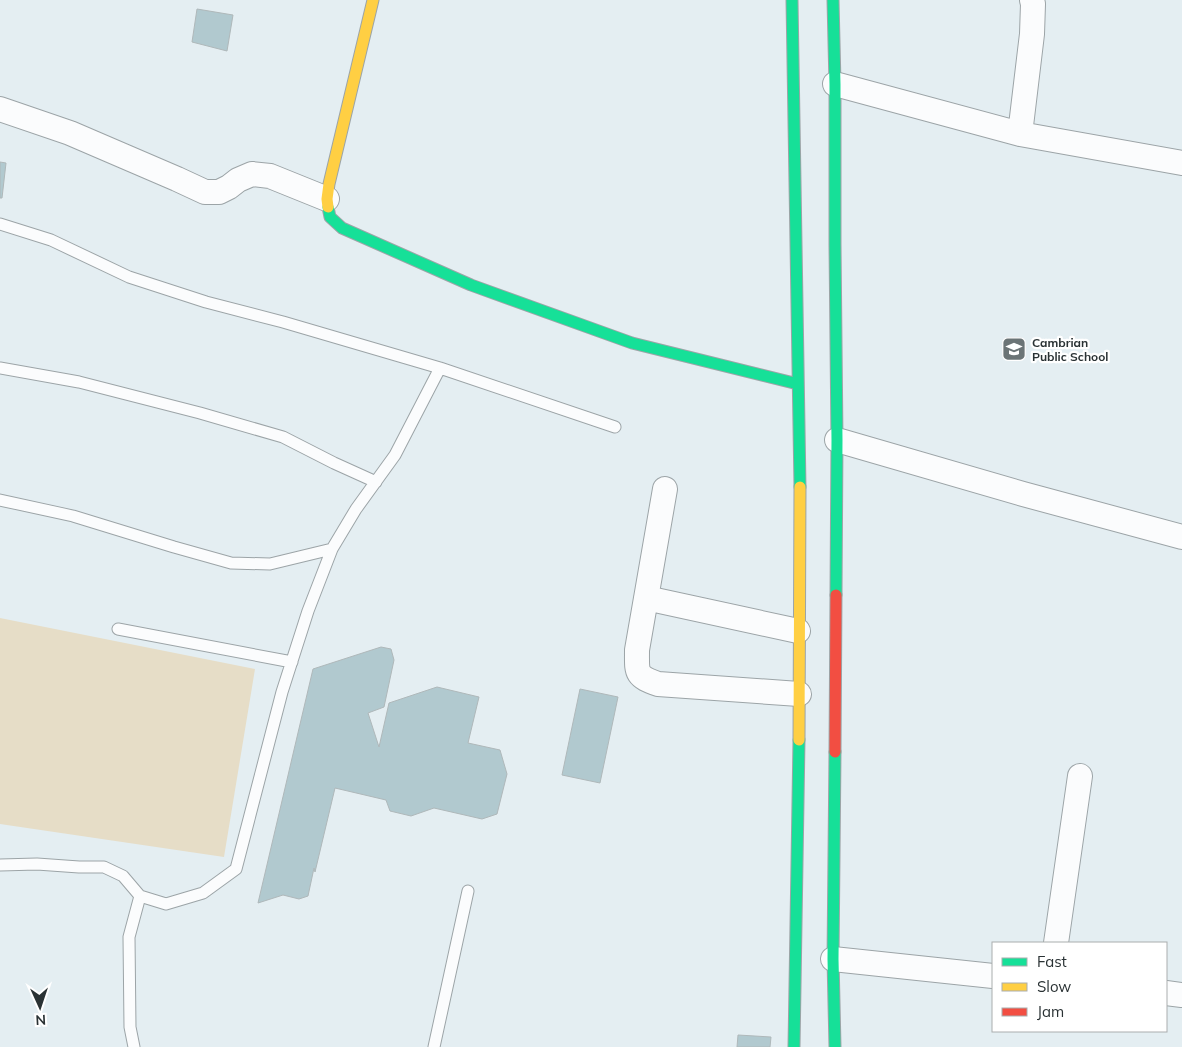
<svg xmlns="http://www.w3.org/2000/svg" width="1182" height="1047" font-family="Mulish,sans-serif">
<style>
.green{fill:#e6ddc7}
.building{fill:#b1c9cf;stroke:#afb8ba}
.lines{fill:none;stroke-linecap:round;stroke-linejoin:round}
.lane-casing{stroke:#9ca4a7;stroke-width:13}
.street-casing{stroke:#9ca4a7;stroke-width:26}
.fast-casing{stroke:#9ca4a7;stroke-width:13}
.slow-casing{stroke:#9ca4a7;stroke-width:13}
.jam-casing{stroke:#9ca4a7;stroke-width:13}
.lane{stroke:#fbfcfd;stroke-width:11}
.street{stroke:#fbfcfd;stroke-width:24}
.fast{stroke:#16e098;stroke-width:11}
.slow{stroke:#ffcf43;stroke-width:11}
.jam{stroke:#f24e42;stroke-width:11}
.labels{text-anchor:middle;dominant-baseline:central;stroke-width:4.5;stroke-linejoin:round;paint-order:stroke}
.poi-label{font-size:12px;font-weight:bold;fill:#2a3234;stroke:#fff;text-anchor:start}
</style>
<rect width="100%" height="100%" fill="#e4eef2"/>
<path class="green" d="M0,618L255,669L224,857L0,824Z"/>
<path class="building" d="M197,9L233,15L227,51L192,42Z
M0,162L6,163L2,198H0Z
M381,647L391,649L394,660L384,707L368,713L379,747L389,703L437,687L479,697L468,743L500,750L507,774L497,814L482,819L434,808L411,816L390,811L386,800L335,788L315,872L314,868L308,896L299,899L283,895L258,903L313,669Z
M580,689L618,697L600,783L562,775Z
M738,1035L771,1037L770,1047H737Z"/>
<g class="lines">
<g class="lane-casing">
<path id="lane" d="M0,224L51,240L129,277L206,302L283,322L440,368L615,427
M0,368L79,382L200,413L283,437L334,463L376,482
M0,500L73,516L174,547L231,563L270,564L332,549
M118,629L292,662
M0,865L37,864L79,867H104L123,876L140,896L129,937L130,1027L134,1047
M140,896L166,904L203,893L236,869L282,692L308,611L332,549L356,509L395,455L440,368
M434,1047L468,891"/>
</g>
<g class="street-casing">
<path id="street" d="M835,84L1020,134L1182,163
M0,109L70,133L177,179L205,192H219L229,187L238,180L252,174L270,176L327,199
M1020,134L1032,34L1033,4L1032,0
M837,440L1023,494L1182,537
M665,489L637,650C637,673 635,676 658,684L799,694
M646,598L798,631
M1056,943L1080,776
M833,959L993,976
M1166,993L1182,995"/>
</g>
<g class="fast-casing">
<path id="fast" d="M792,0L800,487
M833,0L835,84V244L837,440L836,595
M328,207L330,217L342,228L471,285L632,343L798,384
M835,752L833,959L835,1047
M794,1047L799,740"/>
</g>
<g class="slow-casing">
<path id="slow" d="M328,207L327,199L329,184L373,0
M799,740L800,487"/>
</g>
<g class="jam-casing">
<path id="jam" d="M835,752L836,595"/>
</g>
<use href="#lane" class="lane"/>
<use href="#street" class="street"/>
<use href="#fast" class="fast"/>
<use href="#slow" class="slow"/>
<use href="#jam" class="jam"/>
</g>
<defs>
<g id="school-square" transform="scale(1.25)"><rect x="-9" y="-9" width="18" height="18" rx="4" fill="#6b7476" stroke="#fff"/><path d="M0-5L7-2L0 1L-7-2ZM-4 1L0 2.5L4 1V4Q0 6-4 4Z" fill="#fff"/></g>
</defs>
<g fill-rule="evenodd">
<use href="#school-square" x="1014" y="349"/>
</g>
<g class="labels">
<g class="poi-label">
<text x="1032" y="342">Cambrian<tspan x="1032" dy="14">Public School</tspan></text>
</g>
</g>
<rect x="992" y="942" width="175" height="90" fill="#ffffff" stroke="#aaadae"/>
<rect x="1002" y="958" width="25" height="8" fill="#16e098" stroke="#aaadae"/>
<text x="1037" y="967" font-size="15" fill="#2a3234">Fast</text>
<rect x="1002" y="983" width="25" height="8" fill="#ffcf43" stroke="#aaadae"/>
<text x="1037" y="992" font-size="15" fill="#2a3234">Slow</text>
<rect x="1002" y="1008" width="25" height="8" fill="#f24e42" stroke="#aaadae"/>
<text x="1037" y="1017" font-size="15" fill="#2a3234">Jam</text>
<g transform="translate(40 1007) rotate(177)" stroke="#ffffff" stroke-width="4" paint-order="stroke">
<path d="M0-4L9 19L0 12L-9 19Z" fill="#2a3234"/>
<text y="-8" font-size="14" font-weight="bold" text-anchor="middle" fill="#2a3234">N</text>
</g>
</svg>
